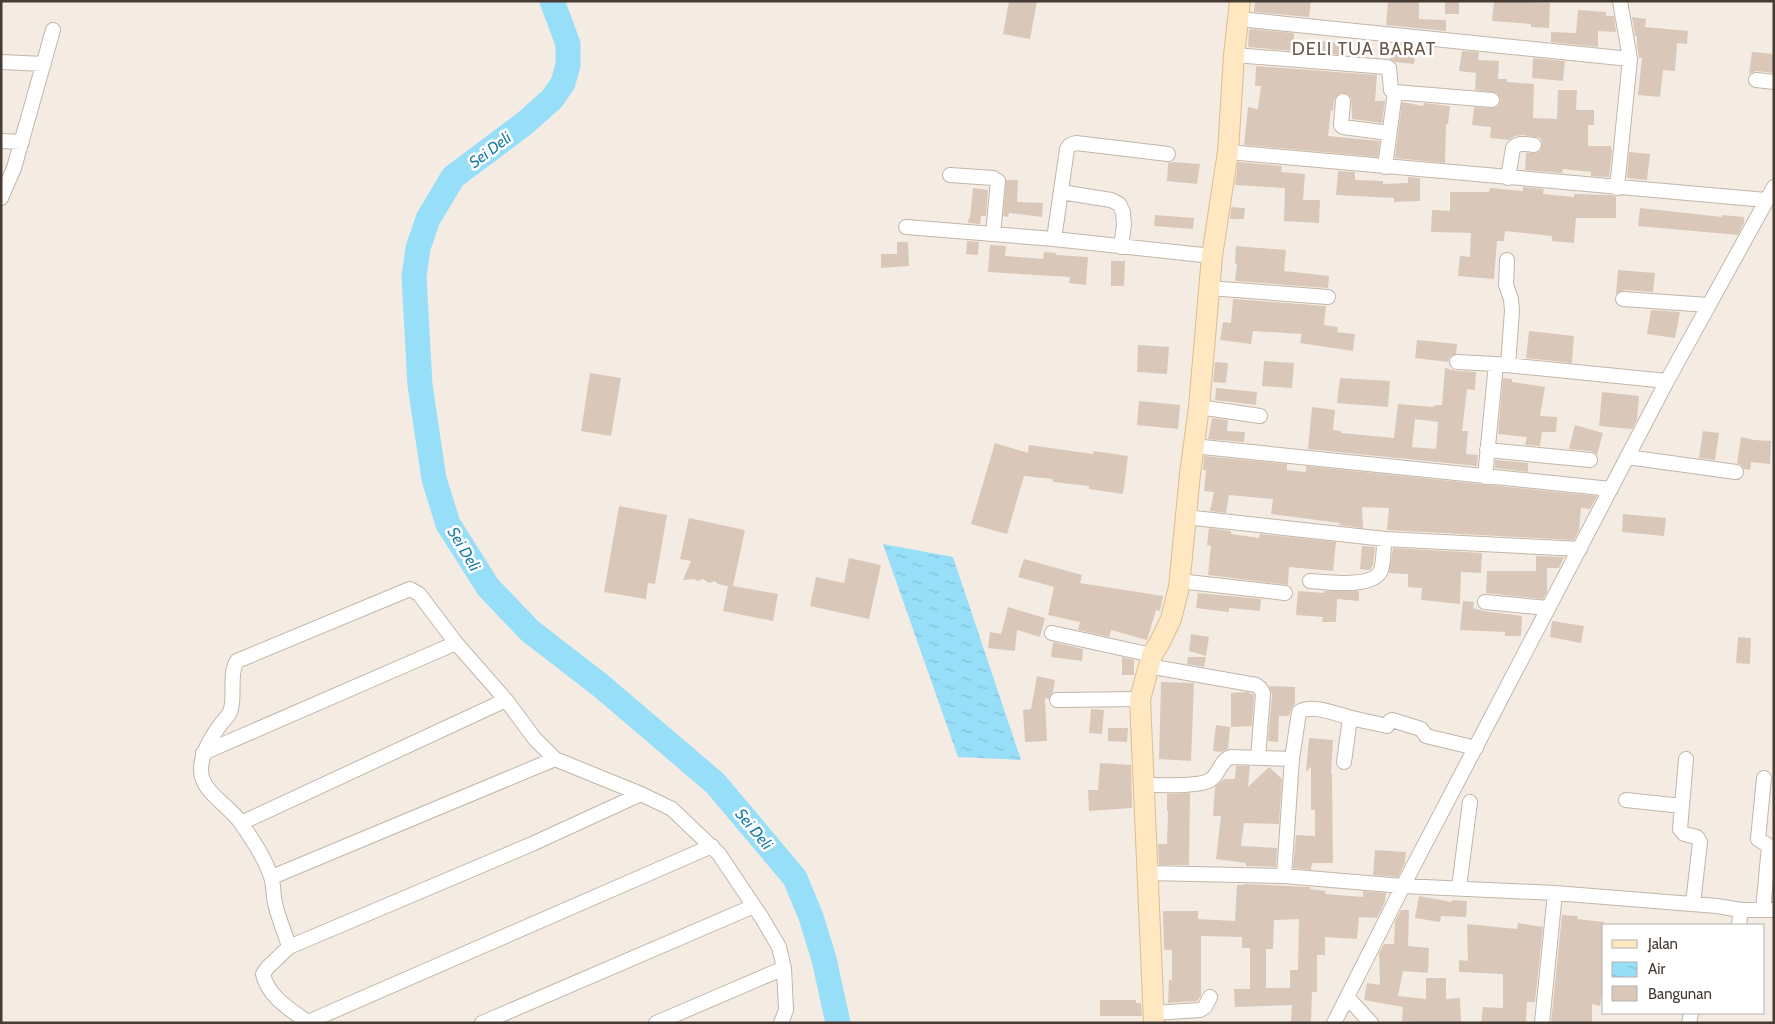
<svg xmlns="http://www.w3.org/2000/svg" width="1775" height="1024" font-family="Cabin,sans-serif">
<style>
.water{fill:url(#water-ripples)}
.lines{fill:none;stroke-linecap:round;stroke-linejoin:round}
.river{stroke:#97def9;stroke-width:25}
.building{fill:#d9c8ba;fill-rule:evenodd}
.street-casing{stroke:#c3b5a7;stroke-width:16}
.secondary-casing{stroke:#dcbd8e;stroke-width:22}
.street{stroke:#fff;stroke-width:14}
.secondary{stroke:#ffe7c1;stroke-width:20}
.labels{text-anchor:middle;dominant-baseline:central;stroke-width:5;stroke-linejoin:round;paint-order:stroke}
.water-label{font-size:16px;font-style:italic;fill:#1e7ea4;stroke:#fff}
.quarter-label{font-size:18px;letter-spacing:1px;fill:#6a5848;stroke:#fff}
</style>
<defs>
<pattern id="water-ripples" width="26" height="14" patternUnits="userSpaceOnUse" patternTransform="scale(1.25)"><rect width="26" height="14" fill="#97def9"/><path d="M2 4q2-2 4 0t4 0M15 11q2-2 4 0t4 0" fill="none" stroke="#84bfd6"/></pattern>
</defs>
<rect width="100%" height="100%" fill="#f4ece3"/>
<path class="water" d="M883,544L953,557L1021,760L958,757Z"/>
<g class="lines">
<path class="river" d="M552,1L568,44V65L563,83L552,99L525,123L453,177L428,219L418,248L414,277L420,385L434,479L448,524L488,587L530,631L600,685L715,783L795,878L811,917L824,959L838,1023"/>
</g>
<path class="building" d="M1009,1H1037L1030,39L1003,34Z
M1255,1H1311L1309,17L1254,12Z
M1388,1H1419V19L1446,20V31L1386,25Z
M1445,1H1459V14H1445Z
M1494,1L1550,3L1549,28L1531,27V24L1492,21Z
M1578,10L1606,12V16H1614L1616,32L1598,31V47L1551,42V32L1576,33Z
M1632,17L1646,19L1645,27L1688,31L1687,44L1677,43L1675,71L1663,70L1660,97L1638,95L1642,58H1639L1637,46V36H1635Z
M1252,29L1294,33V51L1248,47L1249,30Z
M1318,41L1344,44L1343,55L1316,53Z
M1392,43L1416,46L1414,64L1395,62L1390,59Z
M1462,51L1479,52L1478,60L1499,61L1498,79H1507V82L1534,84L1533,118L1557,119L1558,90H1577L1576,110H1594V125H1588V146H1611V149L1612,150L1609,177L1591,176V172L1563,169L1562,173L1525,170L1526,153H1537L1541,150L1542,142L1540,138L1523,135L1515,136L1509,140L1490,138L1491,127L1472,125L1474,107L1495,108L1499,105L1501,100L1497,93L1475,90L1476,73L1459,71Z
M1752,52L1774,54V73L1756,71L1749,74Z
M1533,58L1565,61L1563,81L1532,78Z
M1256,66L1377,75L1375,101H1385L1382,123L1352,119L1351,98L1348,94L1340,93L1334,100L1333,111L1331,110L1328,136L1380,141L1378,157L1244,145L1248,107L1258,109L1261,86H1255Z
M1402,102L1423,106L1424,103L1450,106L1448,124H1446L1445,163L1395,158Z
M1629,152L1650,154L1647,180L1627,178Z
M1172,162L1200,164L1197,184L1167,181L1168,163Z
M1238,162L1282,166L1281,172L1305,174L1303,200H1320L1319,223L1284,221L1285,188L1235,185Z
M1338,171L1355,172V180L1383,181V184L1408,183V177L1420,178V201L1394,202V198L1336,195Z
M1006,180H1018L1017,202L1043,203L1042,217L1009,213L1008,217L1003,216Z
M1523,187L1544,189L1543,194L1574,197V194L1612,195L1616,197V218H1576L1574,243L1552,241V236L1505,231L1504,241H1497L1494,279L1458,276L1460,256L1470,257L1471,233L1431,232L1432,210L1450,211V192H1489L1490,188L1523,191Z
M973,188L988,190L986,216H981L980,224L968,223L969,218H970Z
M1231,207L1245,208L1244,219H1230Z
M1640,208L1722,217V215L1744,217V223L1738,235L1638,226Z
M1155,215L1194,218L1193,229L1154,226Z
M967,241L979,242L978,255L966,254Z
M897,242H908L909,266L881,268V254H897Z
M990,245L1006,246L1005,256L1043,259L1044,252L1056,253V255L1088,257L1086,285L1069,283L1070,277L988,272Z
M1236,246L1286,250L1284,271L1329,276L1328,288L1235,281L1237,264H1235Z
M1111,261H1125L1124,286H1111Z
M1618,270L1655,273L1653,292L1624,290L1616,294Z
M1233,299L1326,306L1324,325L1338,327L1337,332L1355,334L1353,351L1300,343L1302,334L1253,331L1251,344L1220,340L1223,322L1231,323Z
M1651,310L1680,312L1675,338L1647,334Z
M1529,331L1574,336L1572,363L1526,358Z
M1417,340L1457,344L1456,354L1450,357L1448,362L1415,358Z
M1138,345L1169,347L1167,374L1137,372Z
M1264,361L1294,363L1292,388L1262,386Z
M1215,362L1228,363L1226,383L1213,382Z
M1445,368L1457,371L1476,372L1475,390L1467,389L1462,431H1468L1466,454L1478,455L1477,466L1308,449L1312,407L1335,410L1333,430L1341,431V433L1394,438L1398,404L1434,407L1435,405H1442ZM1415,419L1438,422L1436,449L1412,447Z
M590,373L621,378L611,436L581,431Z
M1340,378L1390,381L1388,407L1337,403Z
M1503,378L1512,379V382L1545,387L1540,416L1557,417L1556,432H1542L1540,446L1525,445L1527,437L1498,434Z
M1216,388L1257,392L1256,405L1215,400Z
M1602,392L1639,396L1637,420L1632,429L1599,426Z
M1139,401L1180,405L1178,429L1137,425Z
M1212,418L1228,420L1227,431L1245,432L1244,442L1208,439Z
M1575,425L1603,433L1597,455L1591,451L1569,449Z
M1703,431L1719,433L1715,460L1699,458Z
M1741,437L1754,440L1771,441L1770,464L1751,462L1750,470L1744,469L1741,465L1737,463Z
M995,443L1028,453L1029,445L1093,454L1094,451L1128,456L1123,494L1089,489V486L1053,482V479L1024,476L1007,534L971,524Z
M1204,456L1287,464V470L1306,472V466L1597,496L1590,509L1581,508L1579,530L1574,540L1387,530L1389,508L1362,507L1363,528L1339,525L1340,523L1271,514L1273,499L1229,495L1226,513L1210,511L1214,492L1204,491L1206,470H1203Z
M1495,460L1528,463V472L1495,468Z
M619,506L667,515L655,584L648,583L646,599L604,592Z
M1623,514L1666,518L1664,536L1622,532Z
M689,518L745,530L733,586L778,594L773,621L723,611L728,586L718,584L715,581L709,583L703,579L698,581L694,579L683,580L691,561L680,559Z
M1209,528L1231,531V534L1259,538L1260,534L1336,542L1333,571L1289,567L1288,585L1208,575L1211,546L1207,545Z
M1362,546L1375,547L1373,565L1370,570L1360,569Z
M1393,548L1482,553L1481,573L1461,572L1460,604L1421,600L1422,588L1408,587V574L1389,573Z
M1536,556L1564,557L1559,568H1547V592L1543,599L1486,593L1487,571H1536Z
M849,558L881,565L869,619L810,606L816,577L844,583Z
M1024,559L1082,575L1080,583L1163,596L1160,611L1156,610L1147,640L1111,630L1109,637L1078,630L1080,622L1048,615L1054,587L1018,577Z
M1298,591L1324,593V591H1359V601L1337,599L1336,622H1322L1323,617L1296,615Z
M1198,593L1261,599L1260,611L1229,608V612L1196,608Z
M1463,601L1474,602L1473,608L1484,611L1522,616L1521,636H1505V632L1460,630Z
M1008,607L1045,618L1040,637L1017,630L1015,651L988,648L990,632L1001,634Z
M1552,621L1584,626L1581,643L1550,637Z
M1191,634L1209,637L1206,656L1189,651Z
M1738,637L1751,638L1750,664L1736,663Z
M1053,642L1083,649L1082,661L1051,657Z
M1122,657L1134,660V675H1122Z
M1188,657H1206L1204,667L1187,664Z
M1037,676L1055,680L1053,692L1049,699L1045,698L1047,741L1025,742L1023,710L1031,709Z
M1161,682L1194,683L1191,761L1159,759Z
M1269,686L1295,687V704L1292,707L1289,716H1279L1278,742L1268,741L1272,694Z
M1247,692L1254,695L1252,726L1231,727V693Z
M1091,709L1104,710L1102,734L1089,733Z
M1216,725L1230,727L1228,749L1221,752L1213,751Z
M1108,728H1128L1127,742L1108,741Z
M1309,738L1333,740L1331,774H1332L1333,863H1312L1311,870L1293,868L1296,835L1315,836V810H1311V767L1306,772Z
M1100,763L1131,765L1132,808L1089,811L1088,790H1098Z
M1236,766H1250L1248,787L1269,767L1282,779L1279,824L1244,823L1241,846L1277,848L1276,867L1246,866V863L1216,859L1221,816H1213L1215,787L1224,779H1235Z
M1190,793L1189,865H1159L1158,844H1167L1168,811H1167V794Z
M1375,850L1406,852L1405,863L1398,877L1373,875Z
M1245,884L1310,887V889L1326,891L1325,894L1363,897V891L1386,893L1385,902L1377,918L1359,917L1357,939L1325,937V955H1317V992H1312L1311,1023H1291L1292,1005L1235,1007L1234,989H1250V948H1242V937L1201,936V996L1197,1001L1168,1003L1169,980H1172V950H1164L1163,911H1198V919L1235,921L1237,885H1244ZM1299,919L1298,970H1290V988H1266V949H1273L1274,920Z
M1419,896L1452,902V900L1467,901L1466,917L1441,916L1440,922L1415,918Z
M1401,910H1409L1408,946L1429,948L1428,973L1403,971L1398,996L1426,999V978H1446V999L1460,998L1461,1023H1423L1402,1021L1403,1007L1364,1000L1367,983L1380,985L1379,953L1384,944H1394L1395,921Z
M1562,915L1578,916L1577,919L1604,922V979L1600,1006L1592,1004V1023H1551Z
M1518,923L1543,927L1535,1002H1527L1526,1023H1481L1483,1007L1503,1008V974L1459,972V960L1468,961L1467,924L1517,929Z
M1100,1000H1136V1003H1141L1142,1016H1100Z"/>
<g class="lines">
<g class="street-casing">
<path id="street" d="M1239,19L1630,59
M1234,55L1387,67L1389,68L1391,90L1395,92L1492,100
M1,62L44,64
M1756,80L1774,82
M1343,101L1341,125L1343,127L1389,133
M1,141L22,142
M1228,152L1766,200
M1385,167L1395,92
M950,175L993,178L998,181L993,234
M1508,178L1513,148C1518,142 1526,144 1534,145
M1617,188L1630,59L1620,1
M1061,192L1111,200L1119,204L1123,212L1124,225L1121,247
M1,198L14,168L53,30
M906,227L1054,239L1212,256
M1054,239L1067,149L1070,145L1076,143L1168,154
M1507,260L1506,285L1511,299L1512,311L1508,365
M1209,288L1328,297
M1623,299L1708,305
M1457,362L1496,364L1667,381
M1199,407L1260,416
M1193,446L1611,489
M1487,450L1590,460
M1627,457L1736,472
M1485,477L1496,364
M1185,517L1385,539L1580,549
M1179,581L1285,593
M1310,581C1325,582 1374,589 1381,570C1384,561 1383,549 1385,539
M1485,602L1548,608
M1052,633L1152,655
M1148,666L1256,685L1260,688L1263,693L1258,758
M1057,700L1140,699
M203,753L456,643
M1686,759L1680,829L1684,834L1697,837L1700,842L1693,904
M1344,762L1350,718
M1144,785C1158,785 1200,787 1210,780C1220,774 1220,760 1231,757L1292,759
M1626,800L1682,806
M241,823L506,700
M1147,873L1284,876L1403,886L1555,893L1717,906L1741,910H1774
M1284,876L1292,759L1299,712C1312,703 1338,715 1352,718C1363,721 1375,723 1387,726L1390,721L1392,720L1421,729L1426,736L1476,748
M272,877L555,759
M1459,887L1470,802
M1763,910L1769,846L1758,839L1764,778
M1739,925L1741,910
M289,947L532,844L641,794
M1347,997L1371,1023
M1153,1013L1200,1010L1205,1007L1210,997
M308,1022L712,846
M309,1023C291,1010 268,997 263,974L268,967L289,947C285,932 278,918 275,903C273,895 274,885 271,877C265,858 252,839 241,823C229,805 201,792 201,770C201,753 211,738 220,725C224,720 230,715 231,709C235,694 229,673 237,661L410,589L419,594L456,643L506,700L535,739L555,759L641,794L672,809L719,854L762,918L779,947L784,968L786,1010L781,1023
M482,1023L754,906
M656,1023L784,968
M1334,1023L1403,886L1667,381L1774,187
M1542,1023L1555,893
M1689,1023L1691,1013"/>
</g>
<g class="secondary-casing">
<path id="secondary" d="M1154,1023L1140,699L1152,655L1160,642L1171,619L1179,587L1190,474L1199,407L1212,256L1228,152L1234,55L1240,1"/>
</g>
<use href="#street" class="street"/>
<use href="#secondary" class="secondary"/>
</g>
<g class="labels">
<g class="water-label">
<text transform="translate(490 150) rotate(-37)">Sei Deli</text>
<text transform="translate(464 549) rotate(59)">Sei Deli</text>
<text transform="translate(754 829) rotate(50)">Sei Deli</text>
</g>
<g class="quarter-label">
<text x="1364" y="49">DELI TUA BARAT</text>
</g>
</g>
<rect width="1775" height="1024" fill="none" stroke="#463b32" stroke-width="5"/>
<rect x="1602" y="924" width="162" height="90" fill="#ffffff" stroke="#b5b1ad"/>
<rect x="1612" y="940" width="25" height="8" fill="#ffe7c1" stroke="#b5b1ad"/>
<text x="1648" y="949" font-size="15" fill="#463b32">Jalan</text>
<rect x="1612" y="962" width="25" height="15" fill="url(#water-ripples)" stroke="#b5b1ad"/>
<text x="1648" y="974" font-size="15" fill="#463b32">Air</text>
<rect x="1612" y="986" width="25" height="15" fill="#d9c8ba" stroke="#b5b1ad"/>
<text x="1648" y="999" font-size="15" fill="#463b32">Bangunan</text>
</svg>
